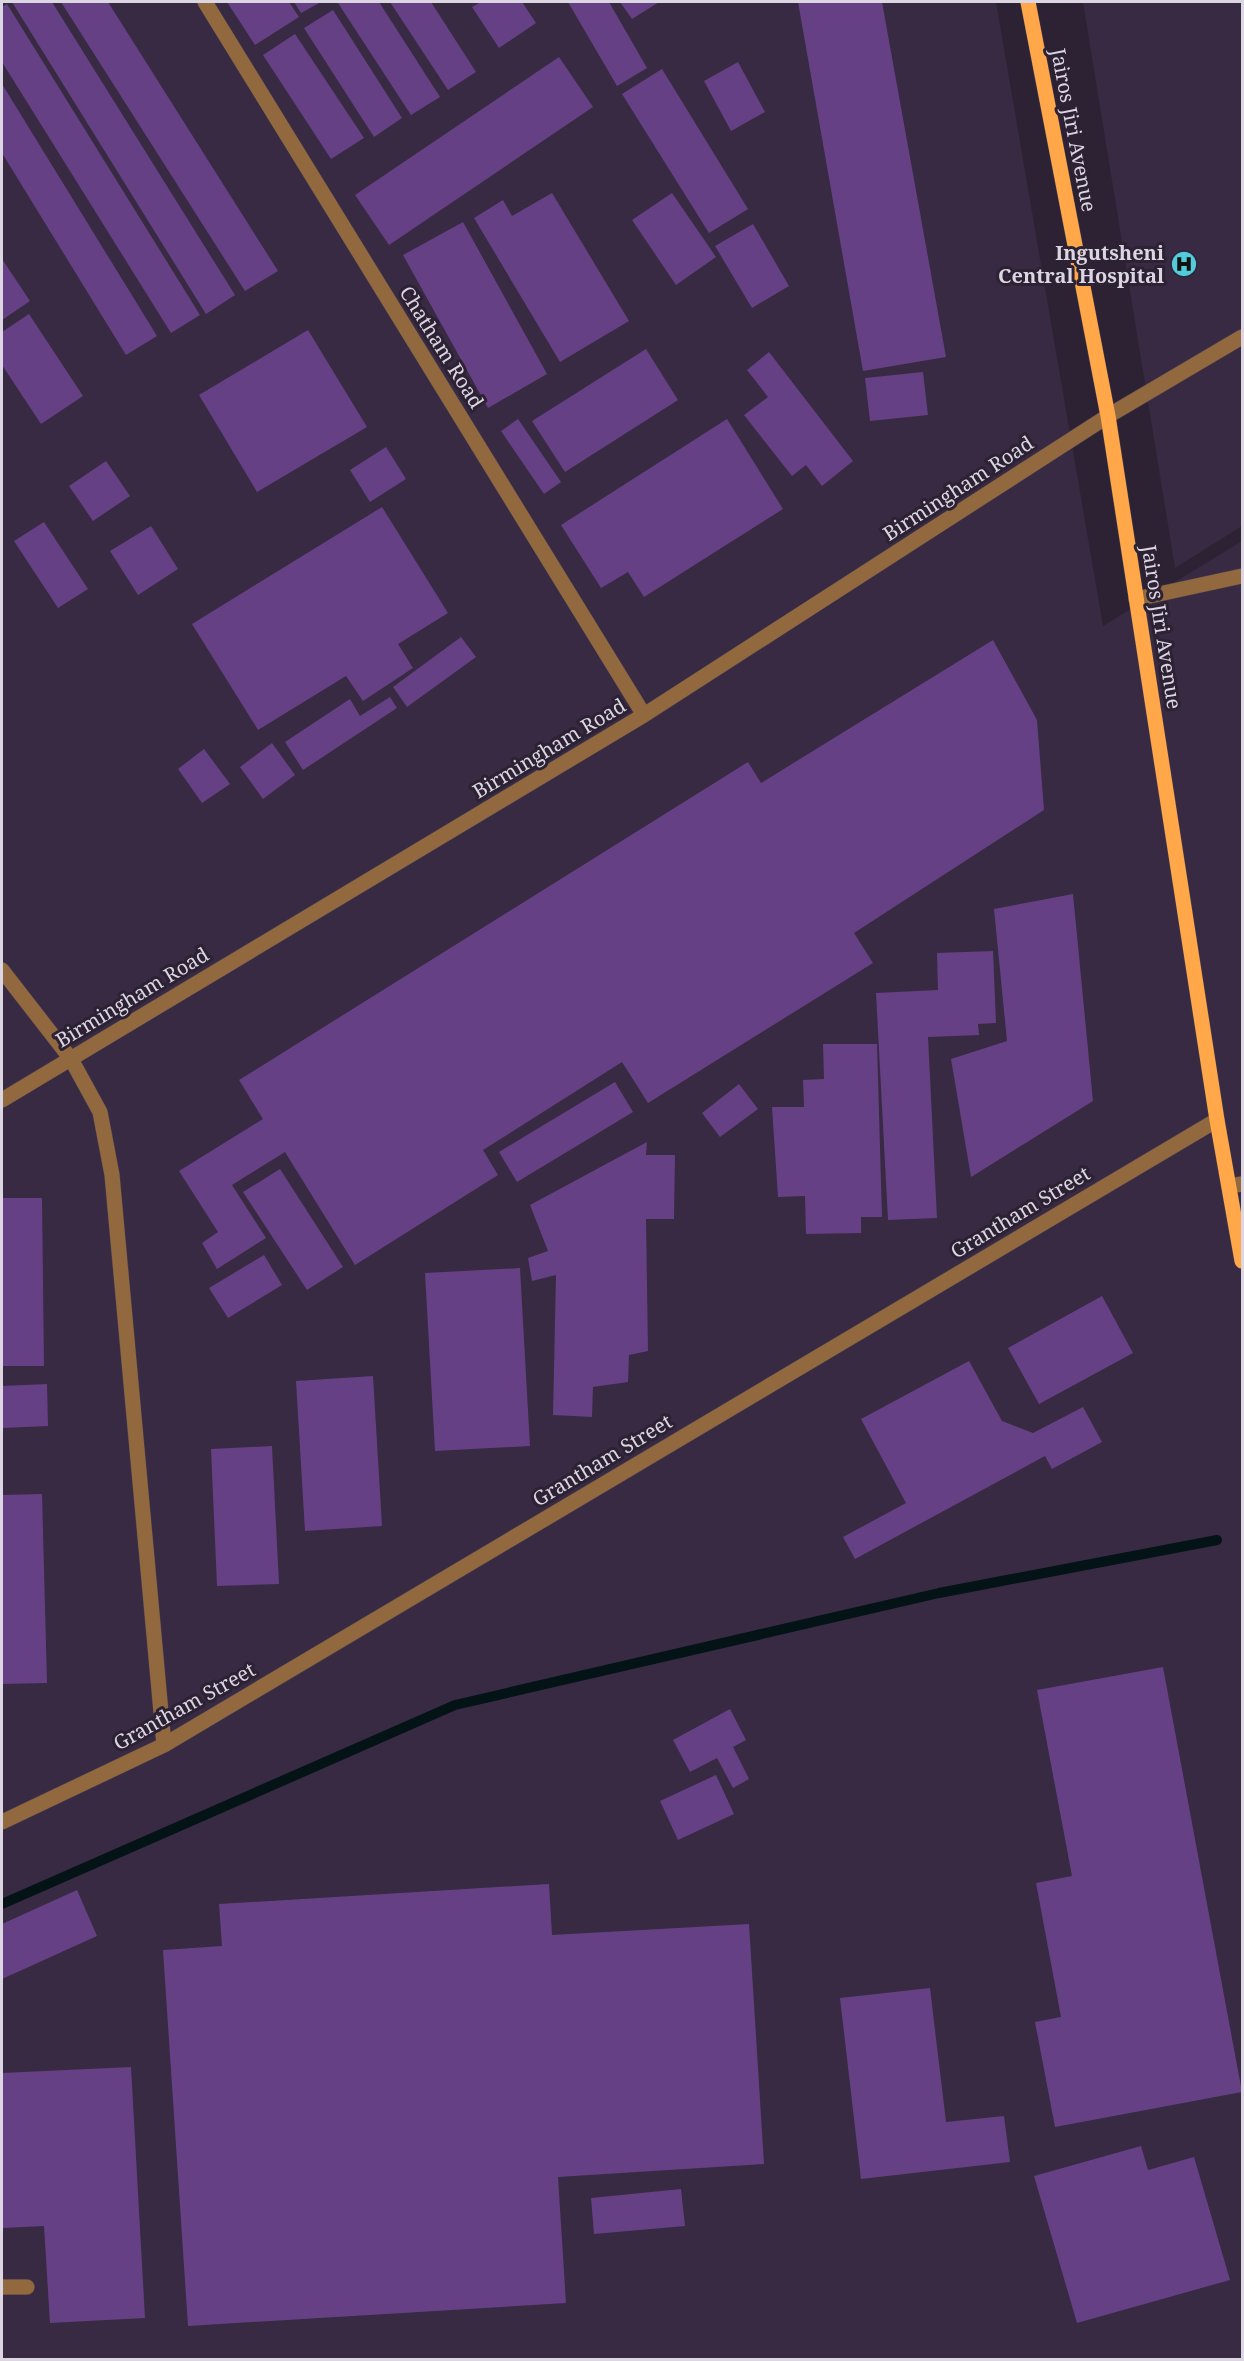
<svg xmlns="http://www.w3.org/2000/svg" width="1244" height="2361" font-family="'Noto Serif',serif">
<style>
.built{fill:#372a42}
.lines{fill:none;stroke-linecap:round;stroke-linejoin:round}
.stream{stroke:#041315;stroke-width:10}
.building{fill:#664084}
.minor-casing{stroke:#483f50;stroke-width:16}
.major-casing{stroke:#483f50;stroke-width:16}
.minor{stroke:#92683e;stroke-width:15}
.major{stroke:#ffa749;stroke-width:15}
.labels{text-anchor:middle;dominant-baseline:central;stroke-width:6;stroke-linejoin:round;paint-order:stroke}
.street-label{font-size:20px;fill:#dcd6e2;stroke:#2c2234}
.poi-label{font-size:20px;font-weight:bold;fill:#dcd6e2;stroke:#2c2234;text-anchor:end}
</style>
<rect width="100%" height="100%" fill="#2c2234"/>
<path class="built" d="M2,2H996L1103,626L1242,541V2359L2,2360Z
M1083,2H1242V526L1175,568Z"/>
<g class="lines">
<path class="stream" d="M2,1904L455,1705L939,1593L1217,1540"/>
</g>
<path class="building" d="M12,2H52L235,295L206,314Z
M61,2H108L278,271L245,291Z
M227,2H289L299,17L255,45Z
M294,2H321L301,13Z
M340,2H379L440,97L411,115L338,3Z
M390,2H431L476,72L448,90Z
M481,2H522L536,23L499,48L472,7Z
M568,2H609L647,68L617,86Z
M620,2H659L632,19Z
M798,2H882L946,357L863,371Z
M7,4L200,315L171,333L2,62V7Z
M333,10L402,118L374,137L304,28Z
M295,34L364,138L331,159L263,55Z
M559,57L593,107L389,245L355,195Z
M738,62L765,112L731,131L704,81Z
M662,69L748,209L709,233L622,94Z
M2,84L157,336L126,355L2,153Z
M552,193L629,321L560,362L474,218L503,200L512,216Z
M672,193L716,257L676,285L632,220Z
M463,222L547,374L488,408L403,255Z
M753,224L789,286L752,308L715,246Z
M2,259L30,301L2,320Z
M29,314L83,396L41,424L2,365V332Z
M308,330L367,427L257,492L199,395Z
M646,349L678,400L565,472L532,421Z
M769,352L853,461L822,486L806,465L792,476L744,415L768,397L747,370Z
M923,372L928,415L870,421L865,378Z
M518,419L561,482L544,494L501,431Z
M727,419L783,509L644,597L628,572L601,588L561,525Z
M386,447L406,479L370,502L350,470Z
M106,461L130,496L93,521L69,486Z
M382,507L448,613L398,644L413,668L363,701L346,676L258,730L192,624Z
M44,522L88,589L58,608L14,541Z
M151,526L178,569L138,595L110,551Z
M461,637L476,657L407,707L393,687Z
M993,640L1037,720L1044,810L854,933L873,963L648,1103L622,1062L483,1150L498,1175L355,1265L285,1152L232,1185L266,1238L217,1269L202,1243L218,1232L179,1171L263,1119L239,1080L748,762L761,783Z
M390,697L397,708L303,770L285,742L350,699L360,716Z
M272,743L295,775L263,799L240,767Z
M204,749L230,784L202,803L178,769Z
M1073,894L1093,1101L971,1177L951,1059L1007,1041L994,909Z
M993,951L996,1023L978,1024L979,1035L928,1037L937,1218L888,1220L876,993L938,990L937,953Z
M823,1044H877L882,1217H861V1233L806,1234L805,1196L778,1197L772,1107H804L803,1080L824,1079Z
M615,1082L633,1112L517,1182L499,1152Z
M739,1084L758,1109L720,1137L702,1113Z
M647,1142L646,1155H675L674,1219H646L648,1351L629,1355L628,1382L593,1387L592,1417L553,1415L556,1275L532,1281L528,1258L548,1251L530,1205Z
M280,1169L343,1267L307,1290L243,1192Z
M2,1198H42L44,1366H2Z
M264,1255L282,1285L228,1318L209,1288Z
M520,1268L530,1446L435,1451L425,1273Z
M1102,1296L1133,1353L1039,1404L1008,1348Z
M969,1361L1002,1421L1033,1433L1083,1407L1102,1442L1052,1469L1045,1456L855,1559L843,1537L906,1503L861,1419Z
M373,1376L382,1526L305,1531L296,1381Z
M47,1384L48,1426L2,1428V1386Z
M272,1446L279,1584L217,1586L211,1449Z
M42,1494L47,1683L2,1684V1495Z
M1163,1667L1242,2092L1055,2127L1035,2022L1061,2017L1036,1883L1072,1876L1037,1690Z
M730,1709L746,1740L733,1747L749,1779L733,1788L717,1758L690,1772L673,1740Z
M716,1775L734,1814L678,1840L660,1801Z
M549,1884L552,1935L749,1924L764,2164L558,2177L566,2303L188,2326L163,1950L222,1946L219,1904Z
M77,1890L97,1936L2,1979V1924Z
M930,1988L946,2122L1004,2116L1010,2162L861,2179L840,1998Z
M131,2067L145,2318L50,2323L44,2226L2,2228V2073Z
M1141,2146L1148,2170L1194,2157L1230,2280L1077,2323L1034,2176Z
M681,2189L685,2226L594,2234L591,2198Z"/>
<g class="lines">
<g class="minor-casing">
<path id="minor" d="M205,2L644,715
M1136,599L1242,576
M2,970L71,1059L100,1112L112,1175L164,1745
M2,1100L644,715L1108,416L1242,337
M1229,1186L1242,1184
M2,1822L164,1745L1217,1120
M2,2287H27"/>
</g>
<g class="major-casing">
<path id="major" d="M1028,2L1108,416L1217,1120L1242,1261"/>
</g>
<use href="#minor" class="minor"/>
<use href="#major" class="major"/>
</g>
<defs>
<g id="hospital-disc" transform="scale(1.35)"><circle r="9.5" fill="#53cbdb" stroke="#2c2234"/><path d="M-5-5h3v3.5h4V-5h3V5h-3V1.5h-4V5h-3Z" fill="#111"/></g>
</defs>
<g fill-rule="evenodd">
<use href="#hospital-disc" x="1184" y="264"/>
</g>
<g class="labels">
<g class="street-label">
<text transform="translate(1074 130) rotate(79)">Jairos Jiri Avenue</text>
<text transform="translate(442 347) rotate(58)">Chatham Road</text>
<text transform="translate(958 488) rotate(-33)">Birmingham Road</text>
<text transform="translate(1162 627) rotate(81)">Jairos Jiri Avenue</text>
<text transform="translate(549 748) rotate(-31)">Birmingham Road</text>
<text transform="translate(132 997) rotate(-31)">Birmingham Road</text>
<text transform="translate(1020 1212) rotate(-31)">Grantham Street</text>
<text transform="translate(602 1460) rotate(-31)">Grantham Street</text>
<text transform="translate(184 1706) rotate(-29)">Grantham Street</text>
</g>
<g class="poi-label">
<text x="1164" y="252">Ingutsheni<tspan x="1164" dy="23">Central Hospital</tspan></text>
</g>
</g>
<rect width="1244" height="2361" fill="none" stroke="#dcd6e2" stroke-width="6"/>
</svg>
